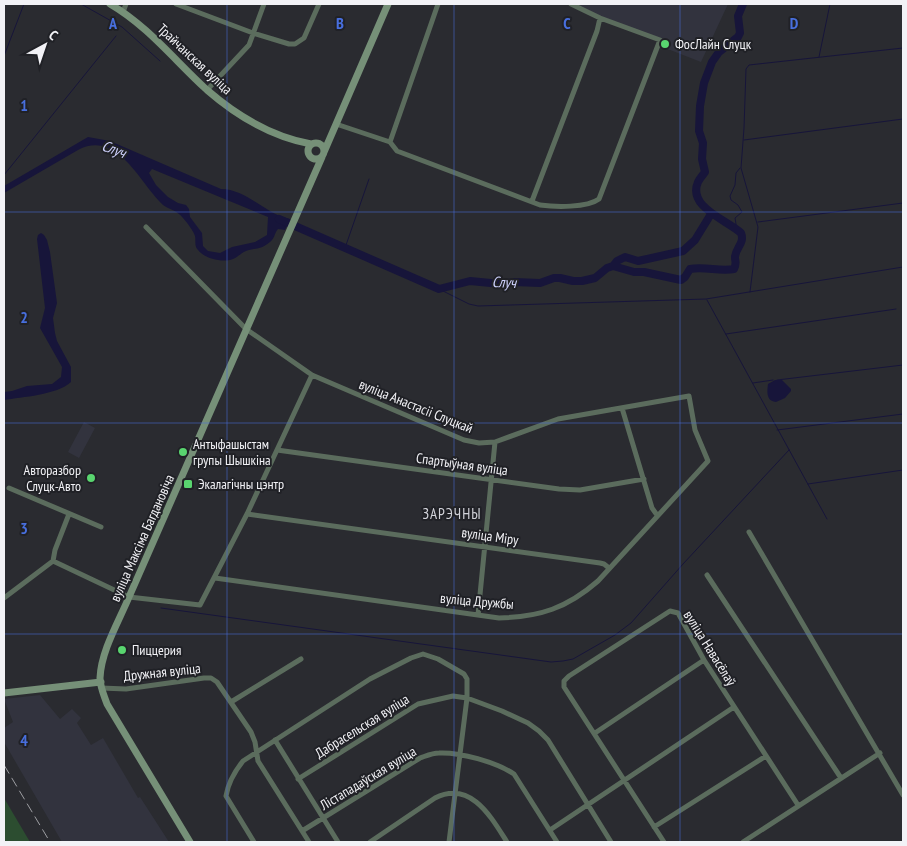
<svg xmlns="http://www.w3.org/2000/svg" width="907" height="846" font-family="'PT Sans Narrow',sans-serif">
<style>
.built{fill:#32333e}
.green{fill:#2c4d30}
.water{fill:#17153a;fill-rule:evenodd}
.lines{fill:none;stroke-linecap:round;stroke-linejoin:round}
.stream{stroke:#17153a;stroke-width:1}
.river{stroke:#17153a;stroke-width:8}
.street{stroke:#5b6c5d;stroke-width:5}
.secondary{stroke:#769078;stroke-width:7}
.rail{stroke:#9e9fa3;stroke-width:1;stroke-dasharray:10 5;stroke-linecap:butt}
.grid{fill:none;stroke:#486fde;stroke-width:1;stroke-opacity:0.55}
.poi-dot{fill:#59d56f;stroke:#202126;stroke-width:2}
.labels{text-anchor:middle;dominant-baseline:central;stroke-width:4;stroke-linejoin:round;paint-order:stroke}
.poi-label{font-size:14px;fill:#f2f2f6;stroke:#202126;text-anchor:start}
.street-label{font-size:14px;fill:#f2f2f6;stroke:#202126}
.water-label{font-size:15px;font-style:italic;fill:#cdd0fb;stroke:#202126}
.neighbourhood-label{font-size:15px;letter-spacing:1px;fill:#d1d2d9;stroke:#202126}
.grid-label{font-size:16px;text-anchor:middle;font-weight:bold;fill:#486fde;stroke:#202126;stroke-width:4;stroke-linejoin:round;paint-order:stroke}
</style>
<rect width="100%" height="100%" fill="#2a2b30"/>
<path class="built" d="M574,4H728L701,62L660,46L662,40L597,16Z
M84,422L95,428L79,458L68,452Z
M40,695L60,719L72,709L81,718L77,723L91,745L103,738L138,798L140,797L169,842H62L4,742V728L13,722L4,699Z"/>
<path class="green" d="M4,798L30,842H6L4,839Z"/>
<path class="water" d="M88,137L110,141L221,189C247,189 266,215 290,219L285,230L278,229C274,234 275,238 270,242C259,251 256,247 246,251C241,253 238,257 233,259C223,263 205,259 198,250C194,246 196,241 195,236C194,231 183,217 179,214C175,210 168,209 163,205C140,184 118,129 78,150L4,193V186ZM152,169L268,217L267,235L255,242L232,247L220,253L208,251L203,246L202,233L190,217L189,209L186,205L178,203L168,197L156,185L149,173Z
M41,233L44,235L47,240L50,252L57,303L53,318L55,333L57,341L71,367V382C57,395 22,397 4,400V392L12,391L27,386L52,384L61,377L62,367L40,328L45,308L37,239L38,235Z
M775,380H782L791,389V391L785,398L776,402C766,401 767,392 768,384Z"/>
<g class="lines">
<path class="stream" d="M81,4L122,27L160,61
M4,56L24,4
M819,57L830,4
M744,140L903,119
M4,175L116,36
M758,222L903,203
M737,230L735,218L742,212L738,205L731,200L730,196L735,185L736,173L740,168
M345,248L369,179
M439,289L469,304L478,306L706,299L903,267
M750,292L758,227L741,168L744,128L746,69L749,65L903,48
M707,300L827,519
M726,334L896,309
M777,380L903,365
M753,383L773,380
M777,430L903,414
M808,484L903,470
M161,608L551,662L563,661L573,659L615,635L631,623L683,564L789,450"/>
<path class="river" d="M279,219L439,289L470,281L501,284L514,282L540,283L554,278H560L573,281H582L595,278L607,268L613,266L634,272H644L681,280L685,277L690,269C705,266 720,272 734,269C737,263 735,262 735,257C736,247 745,243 741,233C727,220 687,207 698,182C700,178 703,175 705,172L702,159L703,143L699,131L700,106L704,83L712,62L719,52L738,37L740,33L738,16L743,4
M613,266L617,261L625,257L638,261L683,251L695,240L711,214"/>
<path class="street" d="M176,4L253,33L289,44H295L304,38L319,4
M123,12L126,4
M207,90L249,45L264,4
M336,124L390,142
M390,142L397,151L540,205C555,207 587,208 599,199L660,40L600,18L571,4
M390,142L438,4
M532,201L597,31L600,18
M146,227L246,329L312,375L464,440L479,443L495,442L558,419L689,396L695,430L708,461L598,581C567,608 540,617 499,618L215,578
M622,408L652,508L657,515
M277,450L559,489L580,490L644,479
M9,488L101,527
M247,514L600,563L604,564L609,568
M749,532L903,795
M53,561L55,550L69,514
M707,575L841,778
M4,598L53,561L129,597L200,605L247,514L312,375
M478,615L495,442
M101,688L126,689L204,678H211L217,682L251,732L255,742L258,761L309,842
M231,702L301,659
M595,733L704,660
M275,740L338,842
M298,779L418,704L453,696L467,698L502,711L528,723L539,731L548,740L611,842
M654,827L766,756
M550,830L734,707
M302,831L420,758C426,756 432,753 439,753C460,752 496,762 514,774L557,842
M254,842L226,796C228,784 235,771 243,761L370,679L411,658L423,654L438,659L464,674L467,679V698L449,842
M370,842L435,798C471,780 491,817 507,842
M664,842L564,687V681L569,676L670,611L678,613L704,660L798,805
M743,842L880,753"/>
<path class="secondary" d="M110,4C148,26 175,61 207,90C237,116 273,137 311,144
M308 151a8 8 0 1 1 16 0a8 8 0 1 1-16 0Z
M324,152L388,4
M4,693L101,682
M190,842L107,704C104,695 100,687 100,678C101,651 119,621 129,597L322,157"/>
<path class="rail" d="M4,765L50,842"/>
</g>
<path class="grid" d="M227,4V842M454,4V842M680,4V842M4,212H903M4,423H903M4,634H903"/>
<g class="poi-dot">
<circle cx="665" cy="44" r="5"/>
<circle cx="183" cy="452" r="5"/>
<circle cx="91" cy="478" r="5"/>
<rect x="183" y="479" width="10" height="10" rx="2.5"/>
<circle cx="122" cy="650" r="5"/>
</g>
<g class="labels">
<g class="poi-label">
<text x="675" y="44">ФосЛайн Слуцк</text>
<text x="193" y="444">Антыфашыстам<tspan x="193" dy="16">групы Шышкіна</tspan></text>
<text x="81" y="470" text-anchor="end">Авторазбор<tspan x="81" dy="16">Слуцк-Авто</tspan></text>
<text x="198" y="484">Экалагічны цэнтр</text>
<text x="132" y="650">Пиццерия</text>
</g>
<g class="street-label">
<text transform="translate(195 59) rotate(43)">Трайчанская вуліца</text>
<text transform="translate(416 406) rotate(22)">вуліца Анастасіі Слуцкай</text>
<text transform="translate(462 464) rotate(8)">Спартыўная вуліца</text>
<text transform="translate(490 536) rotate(8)">вуліца Міру</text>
<text transform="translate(142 538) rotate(-66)">вуліца Максіма Багдановіча</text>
<text transform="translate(477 601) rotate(5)">вуліца Дружбы</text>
<text transform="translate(710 648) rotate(58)">вуліца Навасёлаў</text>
<text transform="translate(162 672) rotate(-6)">Дружная вуліца</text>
<text transform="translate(362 726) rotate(-32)">Дабрасельская вуліца</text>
<text transform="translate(368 778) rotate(-31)">Лістападаўская вуліца</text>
</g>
<g class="water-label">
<text transform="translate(114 149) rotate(21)">Случ</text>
<text transform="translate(504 282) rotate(2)">Случ</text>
</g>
<g class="neighbourhood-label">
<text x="452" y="513">ЗАРЭЧНЫ</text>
</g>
</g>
<g class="grid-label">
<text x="113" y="29">A</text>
<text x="340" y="29">B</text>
<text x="567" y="29">C</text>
<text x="794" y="29">D</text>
<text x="24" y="111">1</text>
<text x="24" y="323">2</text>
<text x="24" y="534">3</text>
<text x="24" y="746">4</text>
</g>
<rect width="907" height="846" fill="none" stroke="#f2f2f6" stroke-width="10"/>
<g transform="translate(45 45) rotate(40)" stroke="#202126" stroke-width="4" paint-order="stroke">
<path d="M0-4L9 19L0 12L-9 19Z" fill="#f2f2f6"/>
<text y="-8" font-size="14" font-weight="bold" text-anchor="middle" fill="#f2f2f6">С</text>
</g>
</svg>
